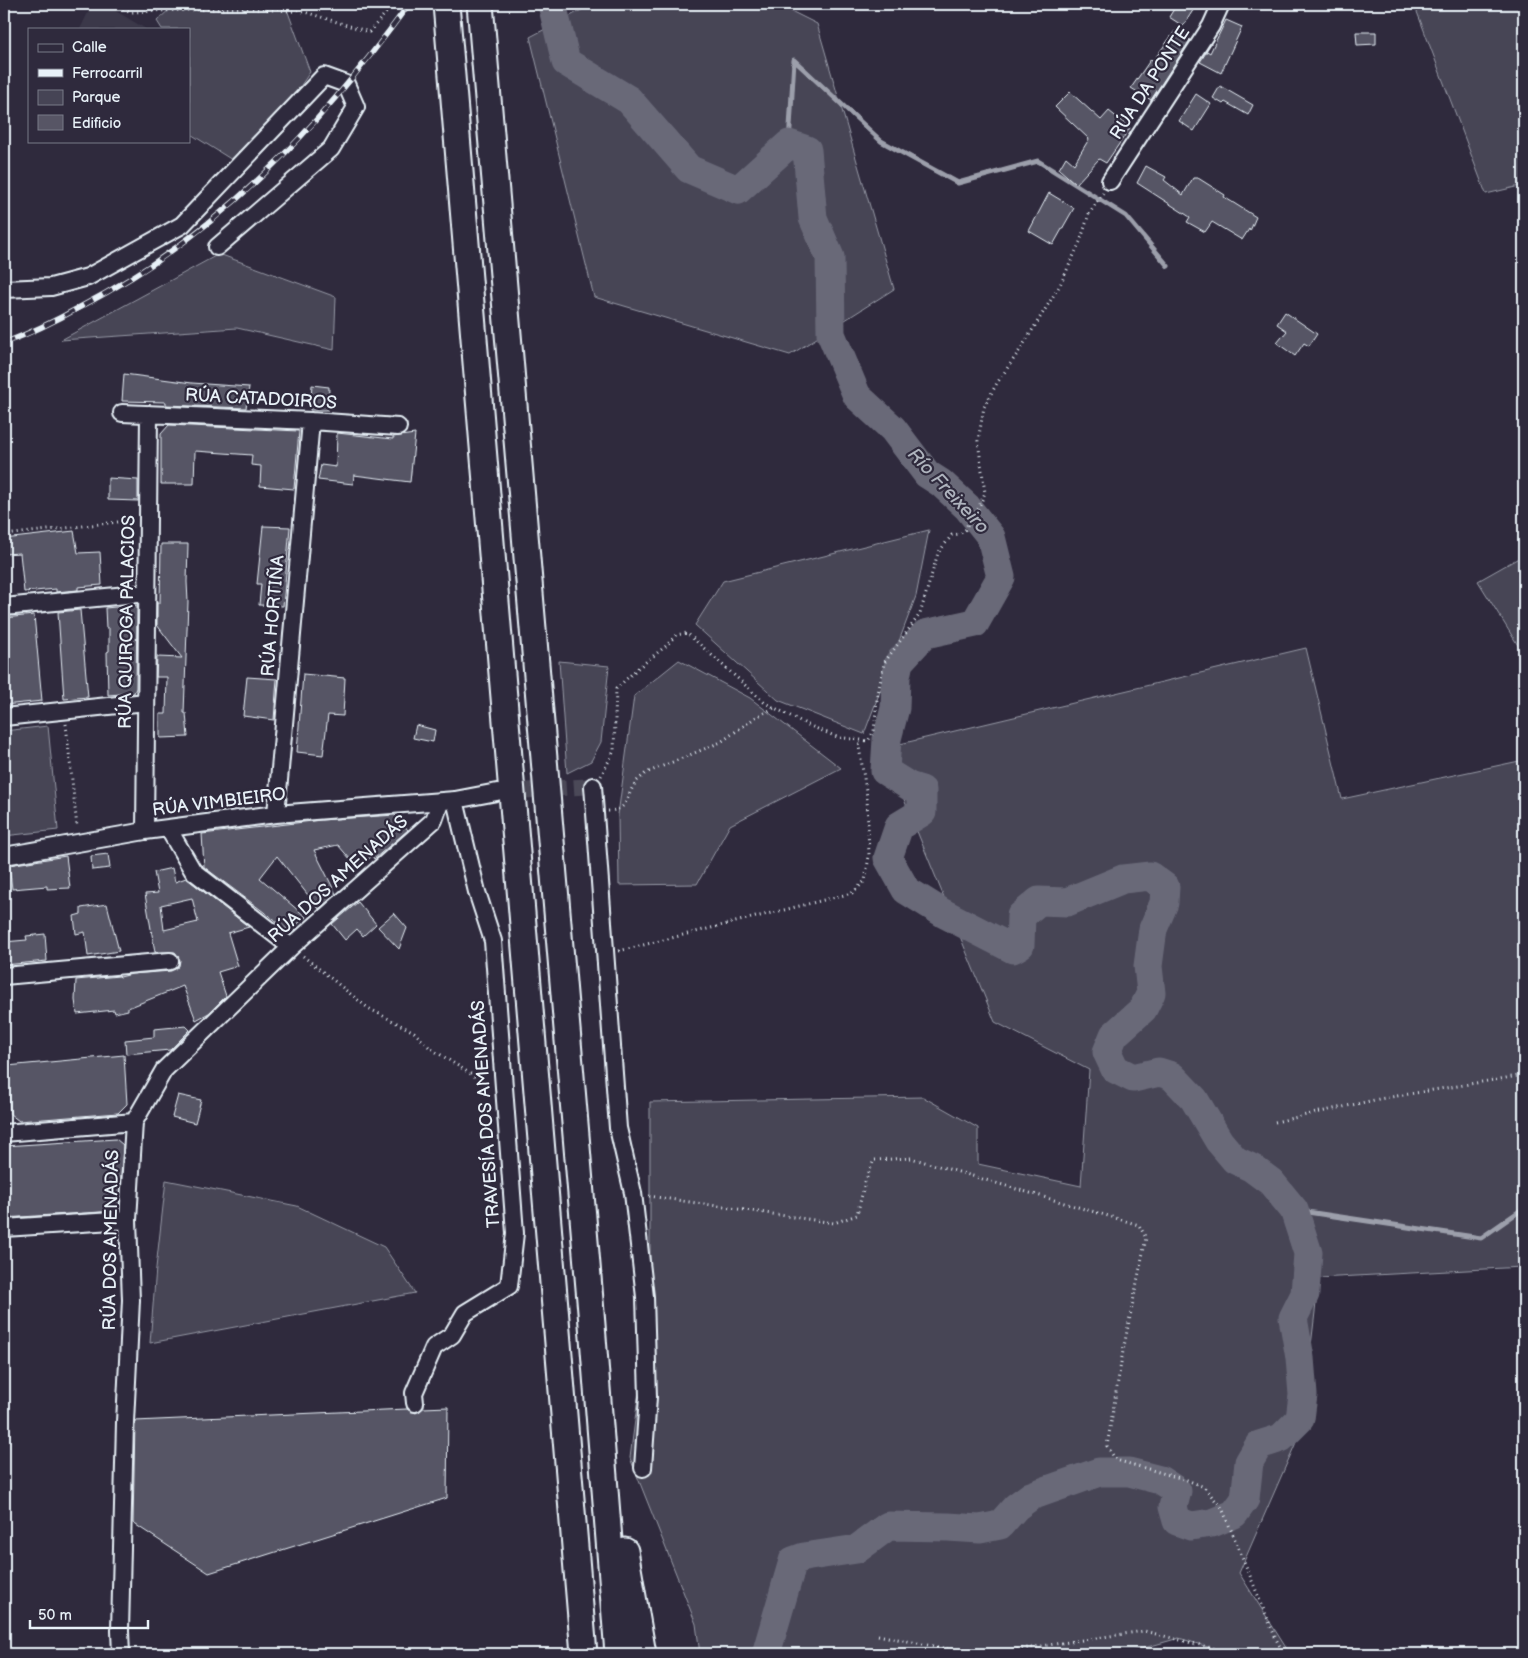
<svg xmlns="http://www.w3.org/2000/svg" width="1528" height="1658" font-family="'Balsamiq Sans',sans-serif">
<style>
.built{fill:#3b3749}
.green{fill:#464455;stroke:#979aa6}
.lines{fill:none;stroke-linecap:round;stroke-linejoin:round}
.stream{stroke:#9c9fab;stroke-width:5}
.river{stroke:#696978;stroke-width:29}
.building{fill:#575565;stroke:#e8f1f8;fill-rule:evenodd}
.minor-tunnel{stroke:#4b4859;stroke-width:16;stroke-dasharray:16 8;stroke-linecap:butt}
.minor-casing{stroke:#e8f1f8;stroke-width:20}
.highway-casing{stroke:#e8f1f8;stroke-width:29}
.path{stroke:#e8f1f8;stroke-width:3;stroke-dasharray:1 4;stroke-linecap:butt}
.minor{stroke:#2f2a3d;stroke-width:16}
.highway{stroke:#2f2a3d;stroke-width:25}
.rail-casing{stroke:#e8f1f8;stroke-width:5.5}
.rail{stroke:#2f2a3d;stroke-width:4;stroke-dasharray:11;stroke-linecap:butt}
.labels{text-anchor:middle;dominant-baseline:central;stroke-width:4.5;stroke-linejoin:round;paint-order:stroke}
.street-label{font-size:18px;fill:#e8f1f8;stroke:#2f2a3d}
.water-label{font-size:19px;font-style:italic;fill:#afb4be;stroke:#2f2a3d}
</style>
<rect width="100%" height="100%" fill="#2f2a3d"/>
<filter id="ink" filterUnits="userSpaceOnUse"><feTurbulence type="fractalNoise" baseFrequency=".02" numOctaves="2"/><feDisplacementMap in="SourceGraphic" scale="10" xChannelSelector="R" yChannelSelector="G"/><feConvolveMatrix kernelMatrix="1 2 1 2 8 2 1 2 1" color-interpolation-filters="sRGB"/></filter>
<g filter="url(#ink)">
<path class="built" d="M92,4H104L146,29H80Z"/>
<path class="green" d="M175,4H285L310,72L245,168L189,133V29H162L157,21Z
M593,4H777L817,24L894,289L790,355L594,297L530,37Z
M1414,4H1524V185L1486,194Z
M219,254L336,297L334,350L237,328L61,340Z
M929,530L916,596L864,734L778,700L695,625L723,581Z
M1524,555V655L1478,581Z
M1306,648L1342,799L1524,760V1265L1522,1267L1319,1278L1301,1431L1239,1573L1290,1654H1230L1179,1638L1123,1654H700L696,1624L630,1458L650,1307V1102L923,1097L978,1128V1164L1081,1186L1089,1070L995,1022L883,748Z
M679,660L750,698L841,768L730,825L697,884L619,885L618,815L634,696Z
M559,661L609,666L601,742L591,761L567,773Z
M48,726L58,830L4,836V731Z
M166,1180L297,1206L384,1247L415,1293L150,1343L156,1268Z"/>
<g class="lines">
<path class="stream" d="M789,144L794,60L881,141L958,183L1038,161L1126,216L1168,266
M1294,1210L1481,1238L1524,1208"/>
<path class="river" d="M552,4L566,62L629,100L689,169L738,190L789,144L807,150L813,218L830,257L831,334L857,396L893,429L927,474L941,483L967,507L991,537L1001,577L975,623L925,634L899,662L896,677L895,708L887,739L885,771L909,786L922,790V812L899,826L888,858L906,890L943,913L1013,949L1020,945L1021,916L1039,901L1067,902L1123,879L1150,876L1165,887L1164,903L1153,929L1148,966L1151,993L1143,1009L1114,1035L1107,1052L1115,1069L1133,1078L1159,1072L1172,1076L1194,1099L1219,1141L1235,1160L1252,1168L1271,1182L1294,1210L1308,1253L1305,1294L1293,1318L1300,1358L1303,1395L1300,1419L1281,1438L1259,1445L1249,1462L1245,1499L1234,1514L1212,1523L1191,1526L1177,1521L1173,1507L1177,1491L1160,1480L1129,1472H1099L1031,1496L1016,1507L1000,1525L980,1529L948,1527L888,1526L857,1549L804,1557L793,1561L766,1654"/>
</g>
<path class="building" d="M1177,4H1197L1183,26L1169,17Z
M1226,20L1242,27L1221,73L1200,62L1207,51L1210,53Z
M1175,31L1190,40L1151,100L1131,88L1151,59L1153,61Z
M1356,32H1376V44L1357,45Z
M1220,86L1253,105L1248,115L1225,102L1223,104L1213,98Z
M1070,92L1101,120L1109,111L1130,128L1106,163L1099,159L1076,184L1059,169L1066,157L1074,164L1089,139L1055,107Z
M1196,94L1211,104L1194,131L1179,121Z
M1146,166L1166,177L1164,180L1183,195L1193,178H1198L1225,195L1224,197L1256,217L1250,231L1249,229L1242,240L1212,222L1205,232L1187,222L1190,217L1137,183Z
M1049,193L1074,208L1053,245L1029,231Z
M1285,312L1317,334L1309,346L1304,343L1295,356L1277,343L1287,331L1277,324Z
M124,374L192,383L249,387L246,408L166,405V402L122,401Z
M312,385L329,387L328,410H310Z
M169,425L299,431L294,489L260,486L261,466L251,465L252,455L195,451L194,484H161V434Z
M337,433L393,439V437L415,434L410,482L354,475L353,484L318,480L321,465L336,467Z
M108,478L138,480V501L108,500Z
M263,526L290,527L283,606L259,605L261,584H257Z
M74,531L78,553L100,552L102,585L78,587V590L56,592V589L24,592L20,553L4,554V539Z
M161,544H188L187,582L188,602L184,713H186L188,737L160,738V714H166L167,677H156L157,657L182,658L157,625V603H160Z
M137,605L136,688L134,693L108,695L107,652L109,651V628H106L105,608Z
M80,610L88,697L64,699L58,612Z
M34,615L42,701L4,705V618Z
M303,674L345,678L343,716L328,715L323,755L297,752Z
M247,677L277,679L274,720L243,716Z
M416,725L435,730L433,742L413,738Z
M395,815L408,830L374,859L372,856L358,868L338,845L314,850L336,894L319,909L277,856L260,878L306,917L289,931L204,867L202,834L321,820Z
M108,854L110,868L92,870L91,856Z
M66,856L70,888L47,889V886L12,889L9,865Z
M172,868L175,882L186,878L249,927L228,933L238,966L218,972L226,996L209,1013L196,1020L183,986L128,1008V1010L115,1013L114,1010L77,1014L75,1000L76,980L119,976L120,977L132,974L171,971L179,966L180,960L175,952H155L145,894L158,893L154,872ZM192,898L198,922L164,930L161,905Z
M358,902L376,924L363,936L357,929L345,940L332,924Z
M107,904L119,951L88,956L85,932L76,934L74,916L81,914V908Z
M394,913L407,928L399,949L378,927Z
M45,934L47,961L4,965V942L27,940L26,936Z
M186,1026L190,1030L170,1050L126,1054L125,1040L154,1037V1029Z
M124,1055L127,1104L118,1113L19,1121L10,1114L7,1066Z
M178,1095L201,1100L195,1123L172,1117Z
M116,1139L123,1145L119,1208L117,1211L4,1218V1146Z
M448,1407L447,1498L209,1573L133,1523L135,1421L407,1409L416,1413L423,1408Z"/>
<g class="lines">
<path class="minor-tunnel" d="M502,792L593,786"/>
<g class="minor-casing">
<path id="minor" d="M1110,181L1211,26L1221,4
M4,289L51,287L88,277L182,225L324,76L346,84L356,107L331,149L217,247
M122,413L311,421L398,427
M4,607L147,593
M4,717L146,702
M593,786L618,1128L633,1193L645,1297L648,1397L643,1468
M455,800L497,792
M276,814L311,421
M168,828L193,871L291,947
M145,831L149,414
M4,856L145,831L276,814L455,800L477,892L493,941L515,1233L509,1286L465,1313L452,1335L434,1347L414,1393L415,1403
M4,976L170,961
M4,1133L134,1122
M4,1228L128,1220
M121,1654L120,1631L125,1422L131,1300L128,1220L134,1122L164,1070L291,947L434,820L440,803"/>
</g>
<g class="highway-casing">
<path id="highway" d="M446,4L584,1654
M480,4L591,1312L618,1654
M625,1551L643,1654"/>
</g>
<path class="path" d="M114,4L131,12L243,8L305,12L369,32L394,4
M4,533L5,535L135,520
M66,724L77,827
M601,776L614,751L616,689L638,668L666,646L676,635L687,633L765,703L808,725L837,737L868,741L874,731L877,699L884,663L920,614L938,553L952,535L960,534L966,529L969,520L978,509L985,493L978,441L984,407L997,383L1022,347L1060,285L1080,242L1089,214L1103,193
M608,811C631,810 625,795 637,781C640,778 643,776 646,773L721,742L756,717L774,708
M619,951L852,893L865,881L869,856L867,797L858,740
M303,956L368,1008L414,1032L430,1048L488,1085
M1275,1122L1379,1099L1524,1075
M649,1196L834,1223L857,1215L865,1182L874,1160L911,1158L1139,1225L1146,1238L1123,1351L1107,1446L1116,1460L1187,1480L1204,1487L1222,1508L1276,1639L1284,1654
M878,1635L972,1654
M987,1654L1144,1631L1236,1654"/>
<use href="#minor" class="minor"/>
<use href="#highway" class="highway"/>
<g class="rail-casing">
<path id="rail" d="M4,343C31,333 57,320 82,306C221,233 318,129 409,4"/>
</g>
<use href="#rail" class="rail"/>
</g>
</g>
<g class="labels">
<g class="street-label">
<text transform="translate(1150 83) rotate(-57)">RÚA DA PONTE</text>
<text transform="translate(261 399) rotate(3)">RÚA CATADOIROS</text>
<text transform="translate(273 616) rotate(-85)">RÚA HORTIÑA</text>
<text transform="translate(127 622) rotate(-89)">RÚA QUIROGA PALACIOS</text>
<text transform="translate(219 802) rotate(-7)">RÚA VIMBIEIRO</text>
<text transform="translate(338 879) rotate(-42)">RÚA DOS AMENADÁS</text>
<text transform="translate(486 1114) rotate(-94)">TRAVESÍA DOS AMENADÁS</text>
<text transform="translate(111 1240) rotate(-89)">RÚA DOS AMENADÁS</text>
</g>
<g class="water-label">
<text transform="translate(948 491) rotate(47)">Río Freixeiro</text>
</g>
</g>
<rect width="1528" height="1658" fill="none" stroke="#2f2a3d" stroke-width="20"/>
<rect x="10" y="10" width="1508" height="1638" fill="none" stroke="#e8f1f8" stroke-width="2" filter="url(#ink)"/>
<rect x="28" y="28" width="162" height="115" fill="#2f2a3d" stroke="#797a88"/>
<rect x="38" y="44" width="25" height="8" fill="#2f2a3d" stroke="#797a88"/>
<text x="72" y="52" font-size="15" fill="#e8f1f8">Calle</text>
<rect x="38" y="69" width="25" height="8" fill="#e8f1f8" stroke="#797a88"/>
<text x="72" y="78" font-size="15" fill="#e8f1f8">Ferrocarril</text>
<rect x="38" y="90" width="25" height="15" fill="#464455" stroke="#797a88"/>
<text x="72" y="102" font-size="15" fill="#e8f1f8">Parque</text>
<rect x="38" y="115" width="25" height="15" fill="#575565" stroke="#797a88"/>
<text x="72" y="128" font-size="15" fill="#e8f1f8">Edificio</text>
<path d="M30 1620v8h118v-8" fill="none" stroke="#e8f1f8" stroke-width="2.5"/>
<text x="38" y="1620" font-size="15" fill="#e8f1f8" stroke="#2f2a3d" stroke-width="4" paint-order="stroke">50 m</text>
</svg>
